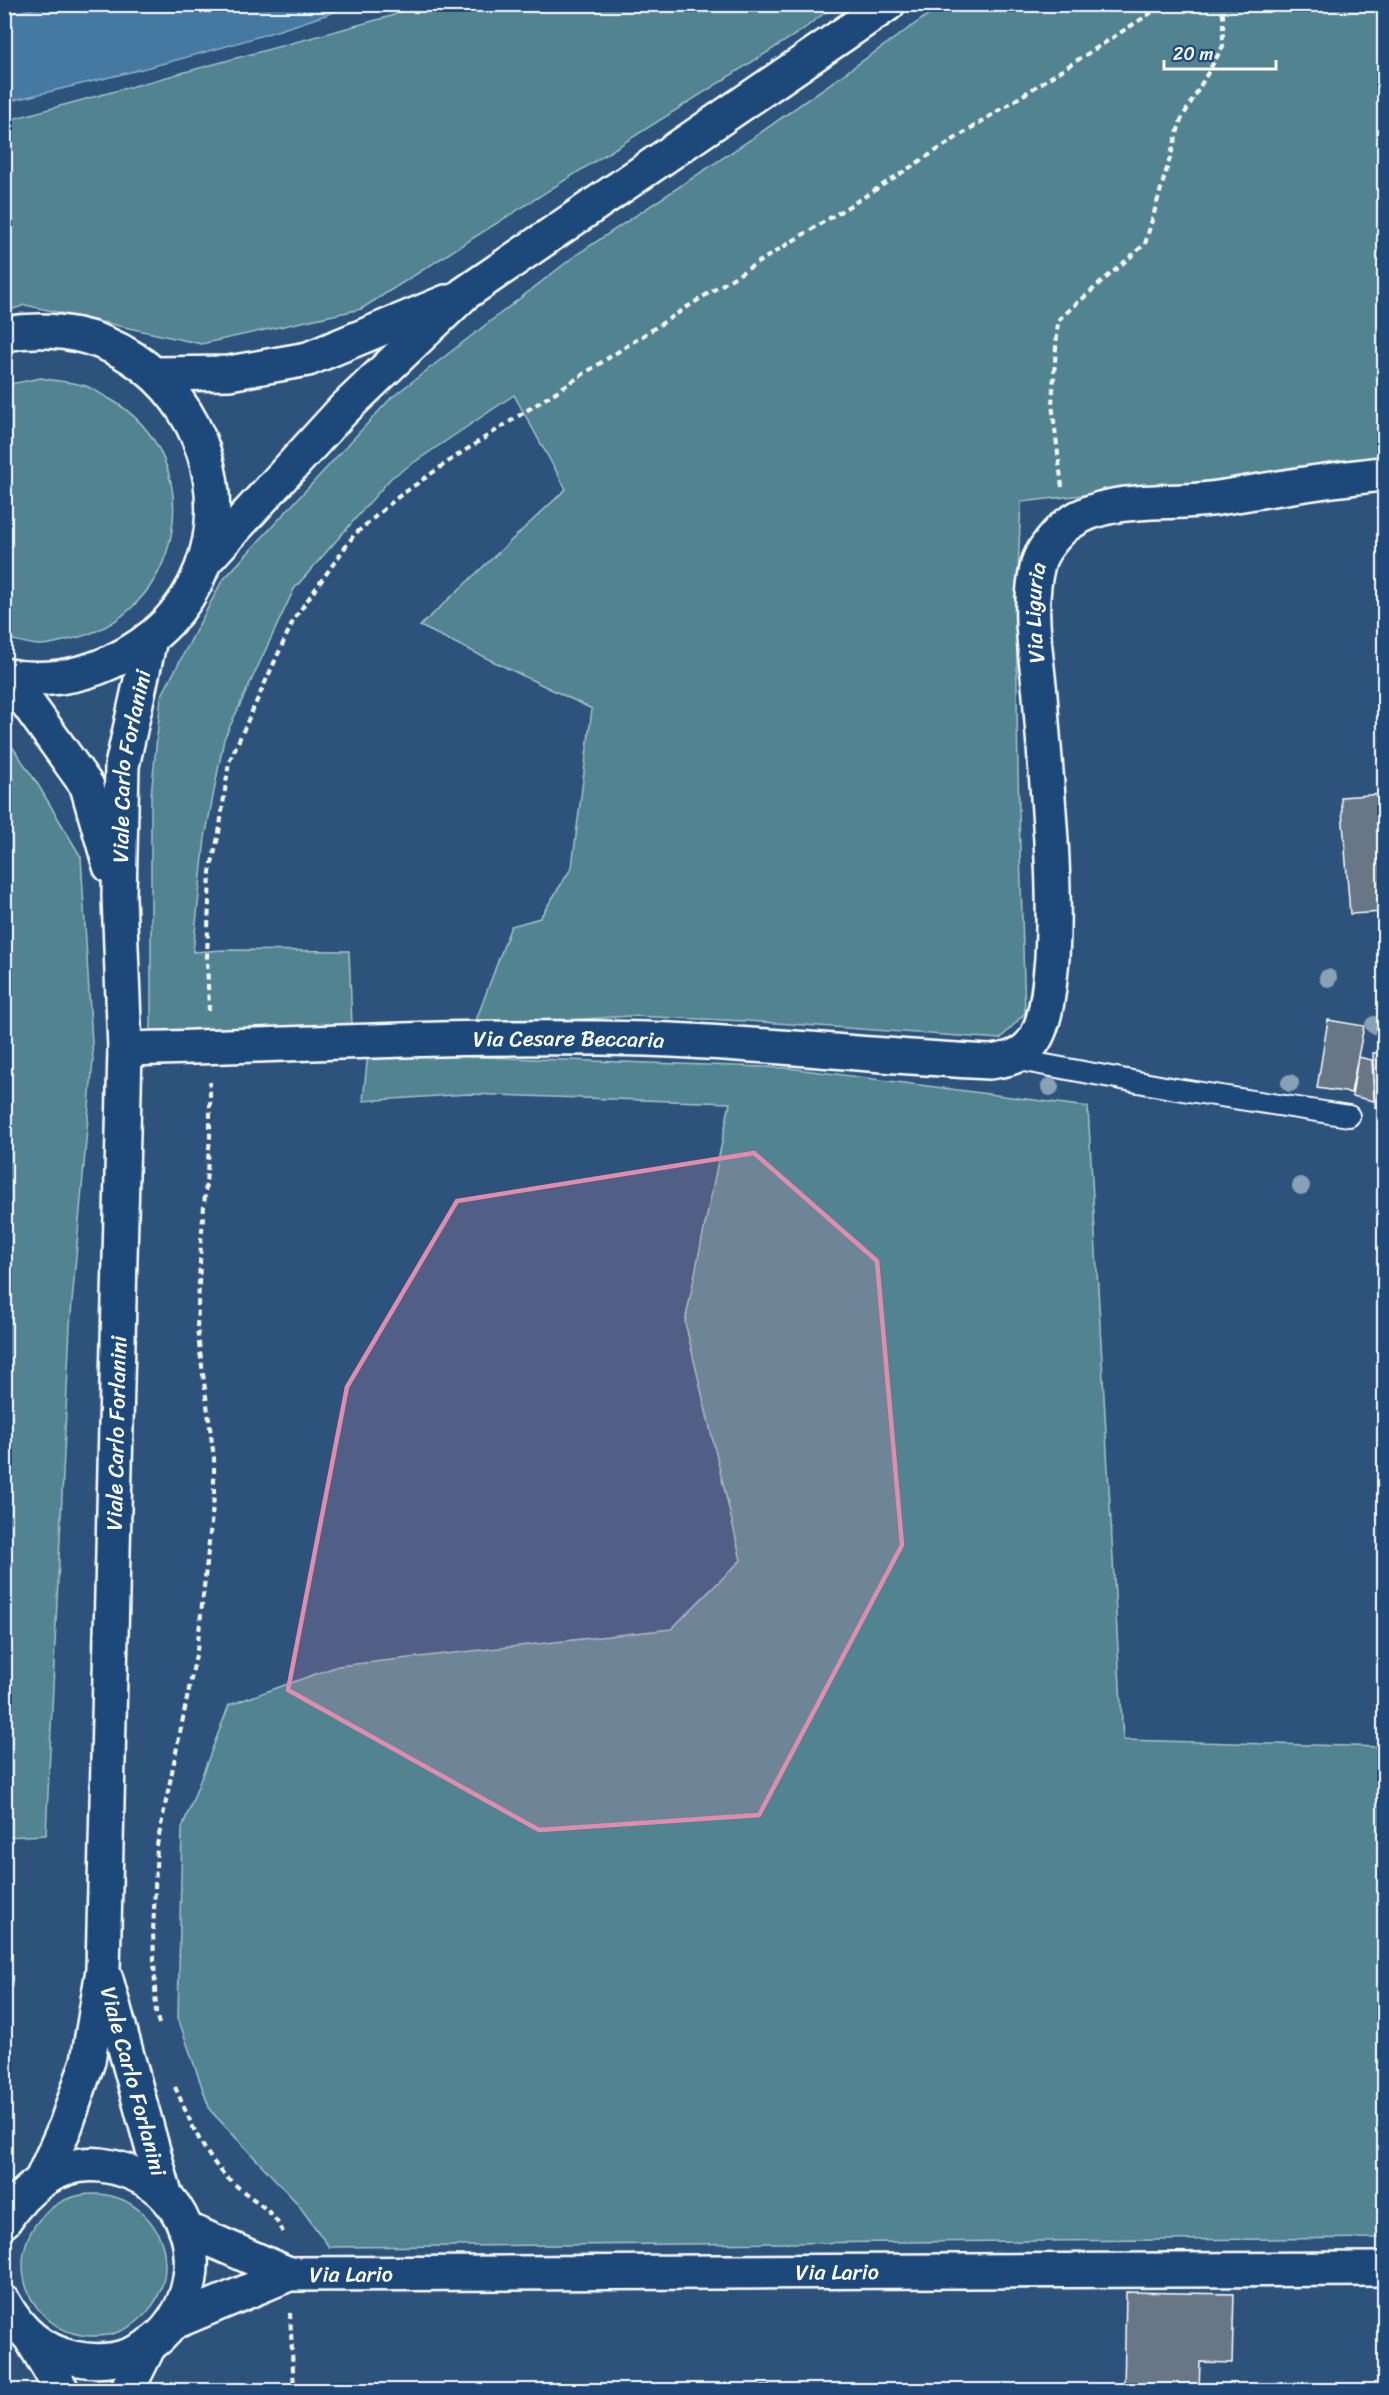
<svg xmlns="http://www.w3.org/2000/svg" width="1389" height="2395" font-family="Sriracha,sans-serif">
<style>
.green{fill:#518490;stroke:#a8c2c8;stroke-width:1.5}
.water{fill:#4579a2;stroke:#8fafc7;stroke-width:1.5}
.building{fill:#677686;stroke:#fff;stroke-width:1.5}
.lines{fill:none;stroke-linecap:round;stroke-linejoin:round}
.lane-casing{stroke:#fff;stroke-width:24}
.street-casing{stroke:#fff;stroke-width:38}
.secondary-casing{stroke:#fff;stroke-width:38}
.path{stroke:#fff;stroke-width:4;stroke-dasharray:6 4.5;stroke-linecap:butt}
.lane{stroke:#1f4a7a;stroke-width:20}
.street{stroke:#1f4a7a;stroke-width:33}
.secondary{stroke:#1f4a7a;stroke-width:33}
.tree{fill:#89a1b5}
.marked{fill:#e08cad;fill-opacity:0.2;stroke:#e08cad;stroke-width:4.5;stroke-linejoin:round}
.labels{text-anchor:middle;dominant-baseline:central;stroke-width:5;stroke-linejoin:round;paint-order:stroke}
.street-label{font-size:22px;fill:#fff;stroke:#1f4a7a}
</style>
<rect width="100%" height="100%" fill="#2d537c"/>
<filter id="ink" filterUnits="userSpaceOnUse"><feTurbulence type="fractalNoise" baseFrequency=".0167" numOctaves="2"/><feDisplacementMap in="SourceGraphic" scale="12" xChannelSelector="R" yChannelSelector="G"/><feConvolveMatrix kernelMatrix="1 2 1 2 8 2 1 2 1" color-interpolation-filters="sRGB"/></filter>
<g filter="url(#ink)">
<path class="green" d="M416,5H835L801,31L361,309L201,344L25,305L5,312V121L391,16Z
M942,5H1384V461L1021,502C1012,672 1020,843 1025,1013L1000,1039L747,1021L631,1016L474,1026L511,926L540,918L572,867L592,709L420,626L566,489L514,395L391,478L294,589L224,739L205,838L193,952L223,950L349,951L352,1025L151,1035V796L161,697L222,581L391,398L576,255L750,140Z
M41,378C55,381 72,382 86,386C94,389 102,395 110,399C214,459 184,618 67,640C59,642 49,645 40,645C29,645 16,640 4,638L5,385Z
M5,736L37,783L81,857L93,1060L70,1326L46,1835L5,1837Z
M368,1053L789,1068L1088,1107L1123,1740L1384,1747V2238L329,2247L298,2204L210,2110L178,2018L182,1828L229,1705L338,1666L671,1629L741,1560L685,1322L730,1103L468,1094L363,1101Z
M23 2265a71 71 0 1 1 142 0a71 71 0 1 1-142 0Z"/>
<path class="water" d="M50,5V4L354,5C240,46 123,75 5,102V15Z"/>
<path class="building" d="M1384,794V912L1350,914L1341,797Z
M1328,1020L1364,1026L1351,1093L1317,1088Z
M1384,1052V1108H1375L1373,1053Z
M1358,1057L1372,1060L1374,1101L1352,1096Z
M1126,2292L1234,2294L1232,2363L1200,2362L1199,2390H1124Z
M776,2386V2390H653V2387Z"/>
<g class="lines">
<g class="lane-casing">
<path id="lane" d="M1013,1059L1176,1089L1349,1116"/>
</g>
<g class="street-casing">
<g id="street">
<path id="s1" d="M125,1049C299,1045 472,1034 646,1039C760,1043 875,1056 989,1062C1006,1060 1022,1057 1033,1042C1047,1023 1050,981 1052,958C1057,871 1046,782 1040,695C1036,652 1027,606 1038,564C1041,551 1057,532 1068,524C1110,494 1169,506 1218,498C1274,489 1328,479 1384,474"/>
<path d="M186,2229L289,2274"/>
<path id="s2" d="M172,2323L289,2274L1384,2269"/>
</g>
</g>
<g class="secondary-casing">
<g id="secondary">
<path d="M4,334C208,299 297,575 111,662C79,677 40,683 4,675"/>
<path d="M154,374L229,373L308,359L446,302"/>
<path d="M204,562L343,410L464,294L888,4"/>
<path d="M8,676L87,786L110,866"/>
<path id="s3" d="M106,1979L165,2194"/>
<path id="s4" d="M42,2179L66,2125L88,2061L103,1970L125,1049L119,896L122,766L150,639"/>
<path d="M4,2221C25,2188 59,2160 101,2165C243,2185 205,2386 73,2358C42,2351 19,2331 4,2303"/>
<path d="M32,2340L62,2390"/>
<path d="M127,2390L150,2344"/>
</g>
</g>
<path class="path" d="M1062,487L1052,404L1058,320L1145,244L1181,120L1223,46V4
M209,1011L207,958L210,872L219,833L229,762L294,619L354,535L398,497L455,457L712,291L867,195L1165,4
M159,2024L156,2013L153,1932L157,1845L197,1650L214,1497V1458L197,1328L201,1241L210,1137V1082
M175,2087C190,2120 203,2156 231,2181C250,2199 271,2207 283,2232
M290,2313L294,2390"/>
<use href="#lane" class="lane"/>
<use href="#street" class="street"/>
<use href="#secondary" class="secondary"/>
</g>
<g class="tree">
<circle cx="1328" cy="978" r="9"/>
<circle cx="1374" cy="1025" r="9"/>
<circle cx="1290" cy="1083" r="9"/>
<circle cx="1050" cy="1087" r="9"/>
<circle cx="1301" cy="1186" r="9"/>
</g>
</g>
<path class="marked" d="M754,1153L877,1261L902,1545L759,1815L539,1830L288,1690L347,1387L457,1201Z"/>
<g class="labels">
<g class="street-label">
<text stroke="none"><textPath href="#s1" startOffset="1348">Via Liguria</textPath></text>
<text stroke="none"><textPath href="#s4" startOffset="1424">Viale Carlo Forlanini</textPath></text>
<text stroke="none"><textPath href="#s1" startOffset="444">Via Cesare Beccaria</textPath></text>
<text stroke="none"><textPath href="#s4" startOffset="756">Viale Carlo Forlanini</textPath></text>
<text stroke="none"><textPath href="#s3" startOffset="106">Viale Carlo Forlanini</textPath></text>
<text stroke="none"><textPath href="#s2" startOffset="675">Via Lario</textPath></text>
<text stroke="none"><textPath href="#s2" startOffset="189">Via Lario</textPath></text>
</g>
</g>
<rect width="1389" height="2395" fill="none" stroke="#1f4a7a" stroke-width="24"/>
<rect x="12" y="12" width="1365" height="2371" fill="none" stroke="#fff" stroke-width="2" filter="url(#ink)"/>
<path d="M1164 60v9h112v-9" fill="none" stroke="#ffffff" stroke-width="3"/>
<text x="1173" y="60" font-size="18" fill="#ffffff" stroke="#1f4a7a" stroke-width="4.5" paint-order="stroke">20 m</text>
</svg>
